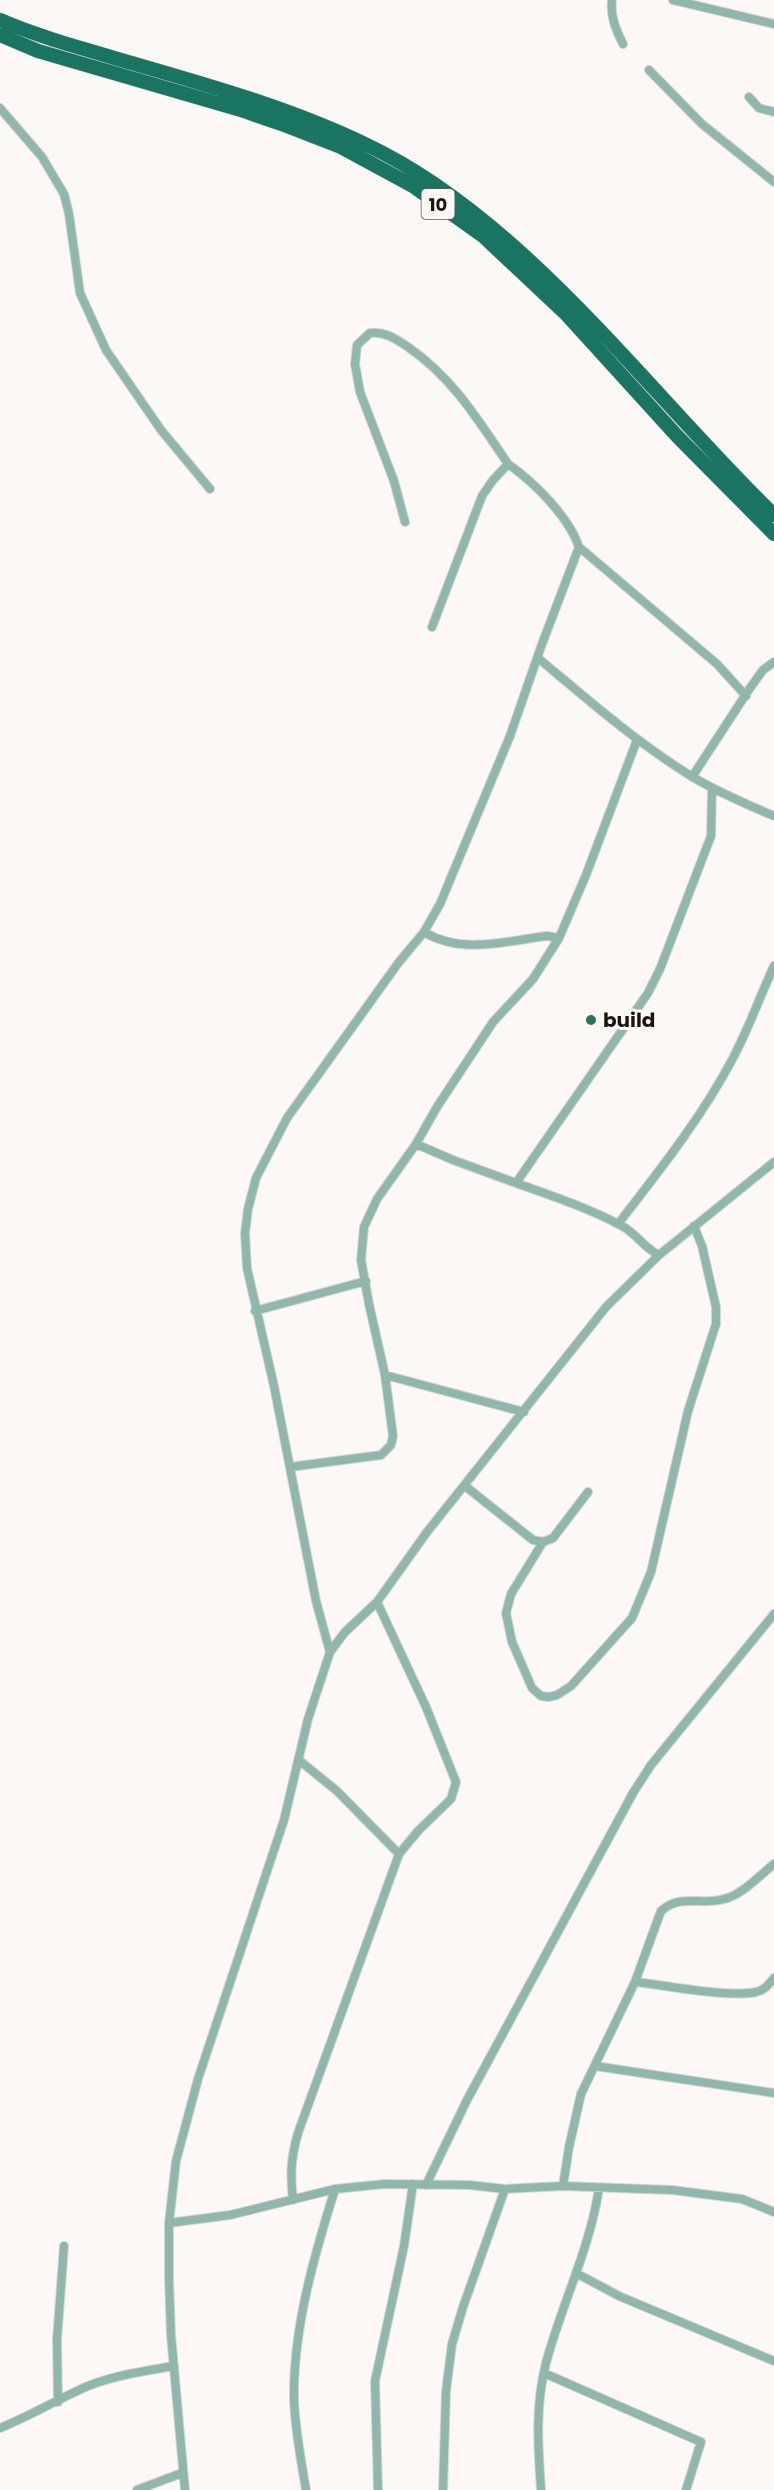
<svg xmlns="http://www.w3.org/2000/svg" width="774" height="2490" font-family="Poppins,sans-serif">
<style>
.lines{fill:none;stroke-linecap:round;stroke-linejoin:round}
.minor-casing{stroke:#d8d3d0;stroke-width:10}
.trunk-casing{stroke:#d8d3d0;stroke-width:15}
.minor{stroke:#8fb7ac;stroke-width:8}
.trunk{stroke:#197462;stroke-width:14}
.poi-dot{fill:#2d7061;stroke:#fcf8f5;stroke-width:2}
.labels{text-anchor:middle;dominant-baseline:central;stroke-width:6;stroke-linejoin:round;paint-order:stroke}
.shield{fill:#fcf8f5;stroke:#5e5853;stroke-width:1.5}
.shield-label{font-size:18px;font-weight:bold;fill:#1b130e}
.poi-label{font-size:20px;font-weight:bold;fill:#1b130e;stroke:#fcf8f5;text-anchor:start}
</style>
<rect width="100%" height="100%" fill="#fcf8f5"/>
<g class="lines">
<g class="minor-casing">
<path id="minor" d="M612,0C610,16 616,30 623,44
M673,0L774,24
M649,70L702,124L774,182
M749,97L759,108L774,112
M0,108L42,157L64,194L69,214L80,293L106,350L161,430L210,489
M405,522L394,481L360,392L355,364L357,345L370,333C385,331 396,339 408,347C453,378 478,420 508,464
M432,627L482,496L493,480L508,464C534,482 569,517 579,547L717,664L746,696
M538,658C587,699 636,742 691,776C717,792 746,804 774,816
M692,777L750,688L763,670L774,662
M424,932C462,955 506,941 547,936L559,938
M416,1144L453,1160L516,1183L648,993L660,969L711,836L712,789
M516,1183C552,1196 589,1208 622,1226C636,1233 645,1249 659,1255
M618,1224C659,1171 702,1117 733,1058C749,1028 760,996 774,966
M255,1311L366,1281
M385,1375L524,1412
M290,1467L381,1455L391,1445L393,1436L385,1375L369,1304L361,1260L364,1227L377,1199L416,1144L437,1107L493,1022L533,979L559,938L586,875L637,740
M465,1486L533,1540L543,1542L553,1538L588,1492
M543,1542L511,1594L506,1613L512,1642L532,1688L541,1696L549,1697L557,1695L571,1686L632,1618L651,1572L688,1411L716,1324V1307L702,1246L694,1226
M330,1652L316,1601L274,1386L247,1268L245,1233L248,1209L256,1178L287,1118L399,962L424,932L440,904L510,736L542,644L579,547
M300,1761L337,1791L399,1854
M635,1982L661,1911C681,1893 701,1906 724,1899C742,1895 760,1875 774,1864
M595,2066L774,2093
M426,2185L467,2100L633,1793L651,1765L774,1614
M563,2186L569,2147L581,2094L635,1982C666,1985 727,1998 756,1992C765,1990 769,1984 774,1978
M293,2200C290,2175 291,2157 298,2133L399,1854L418,1831L451,1799L456,1782L426,1707L377,1602
M169,2223L230,2215L335,2189L385,2184L469,2185L505,2189L563,2186L672,2190L742,2199L774,2212
M576,2273L619,2296L774,2361
M544,2373L701,2442L686,2490
M58,2402L57,2340L64,2246
M0,2428C30,2416 58,2399 88,2386C115,2375 145,2371 174,2366
M137,2490L182,2473
M185,2490L171,2335L169,2279V2223L176,2161L198,2079L284,1820L308,1719L330,1652L345,1632L377,1602L427,1532L606,1307L659,1255L774,1162
M306,2490C301,2460 295,2430 294,2399C293,2329 314,2256 335,2189
M378,2490L375,2381L404,2246L413,2184
M443,2490L446,2391L452,2344L463,2307L505,2189
M541,2490C538,2447 535,2406 546,2363C562,2303 590,2249 599,2188"/>
</g>
<g class="trunk-casing">
<path id="trunk" d="M0,20C39,37 81,48 121,60C204,84 288,107 367,145C525,220 649,394 774,515
M0,35L38,51L241,110L287,126L341,147L413,186L483,236L567,315L677,436L774,534"/>
</g>
<use href="#minor" class="minor"/>
<use href="#trunk" class="trunk"/>
</g>
<circle class="poi-dot" cx="591" cy="1020" r="6"/>
<g class="labels">
<rect class="shield" x="421.5" y="189" width="33" height="30" rx="4.5"/>
<g class="shield-label">
<text x="438" y="204">10</text>
</g>
<g class="poi-label">
<text x="603" y="1020">build</text>
</g>
</g>
</svg>
